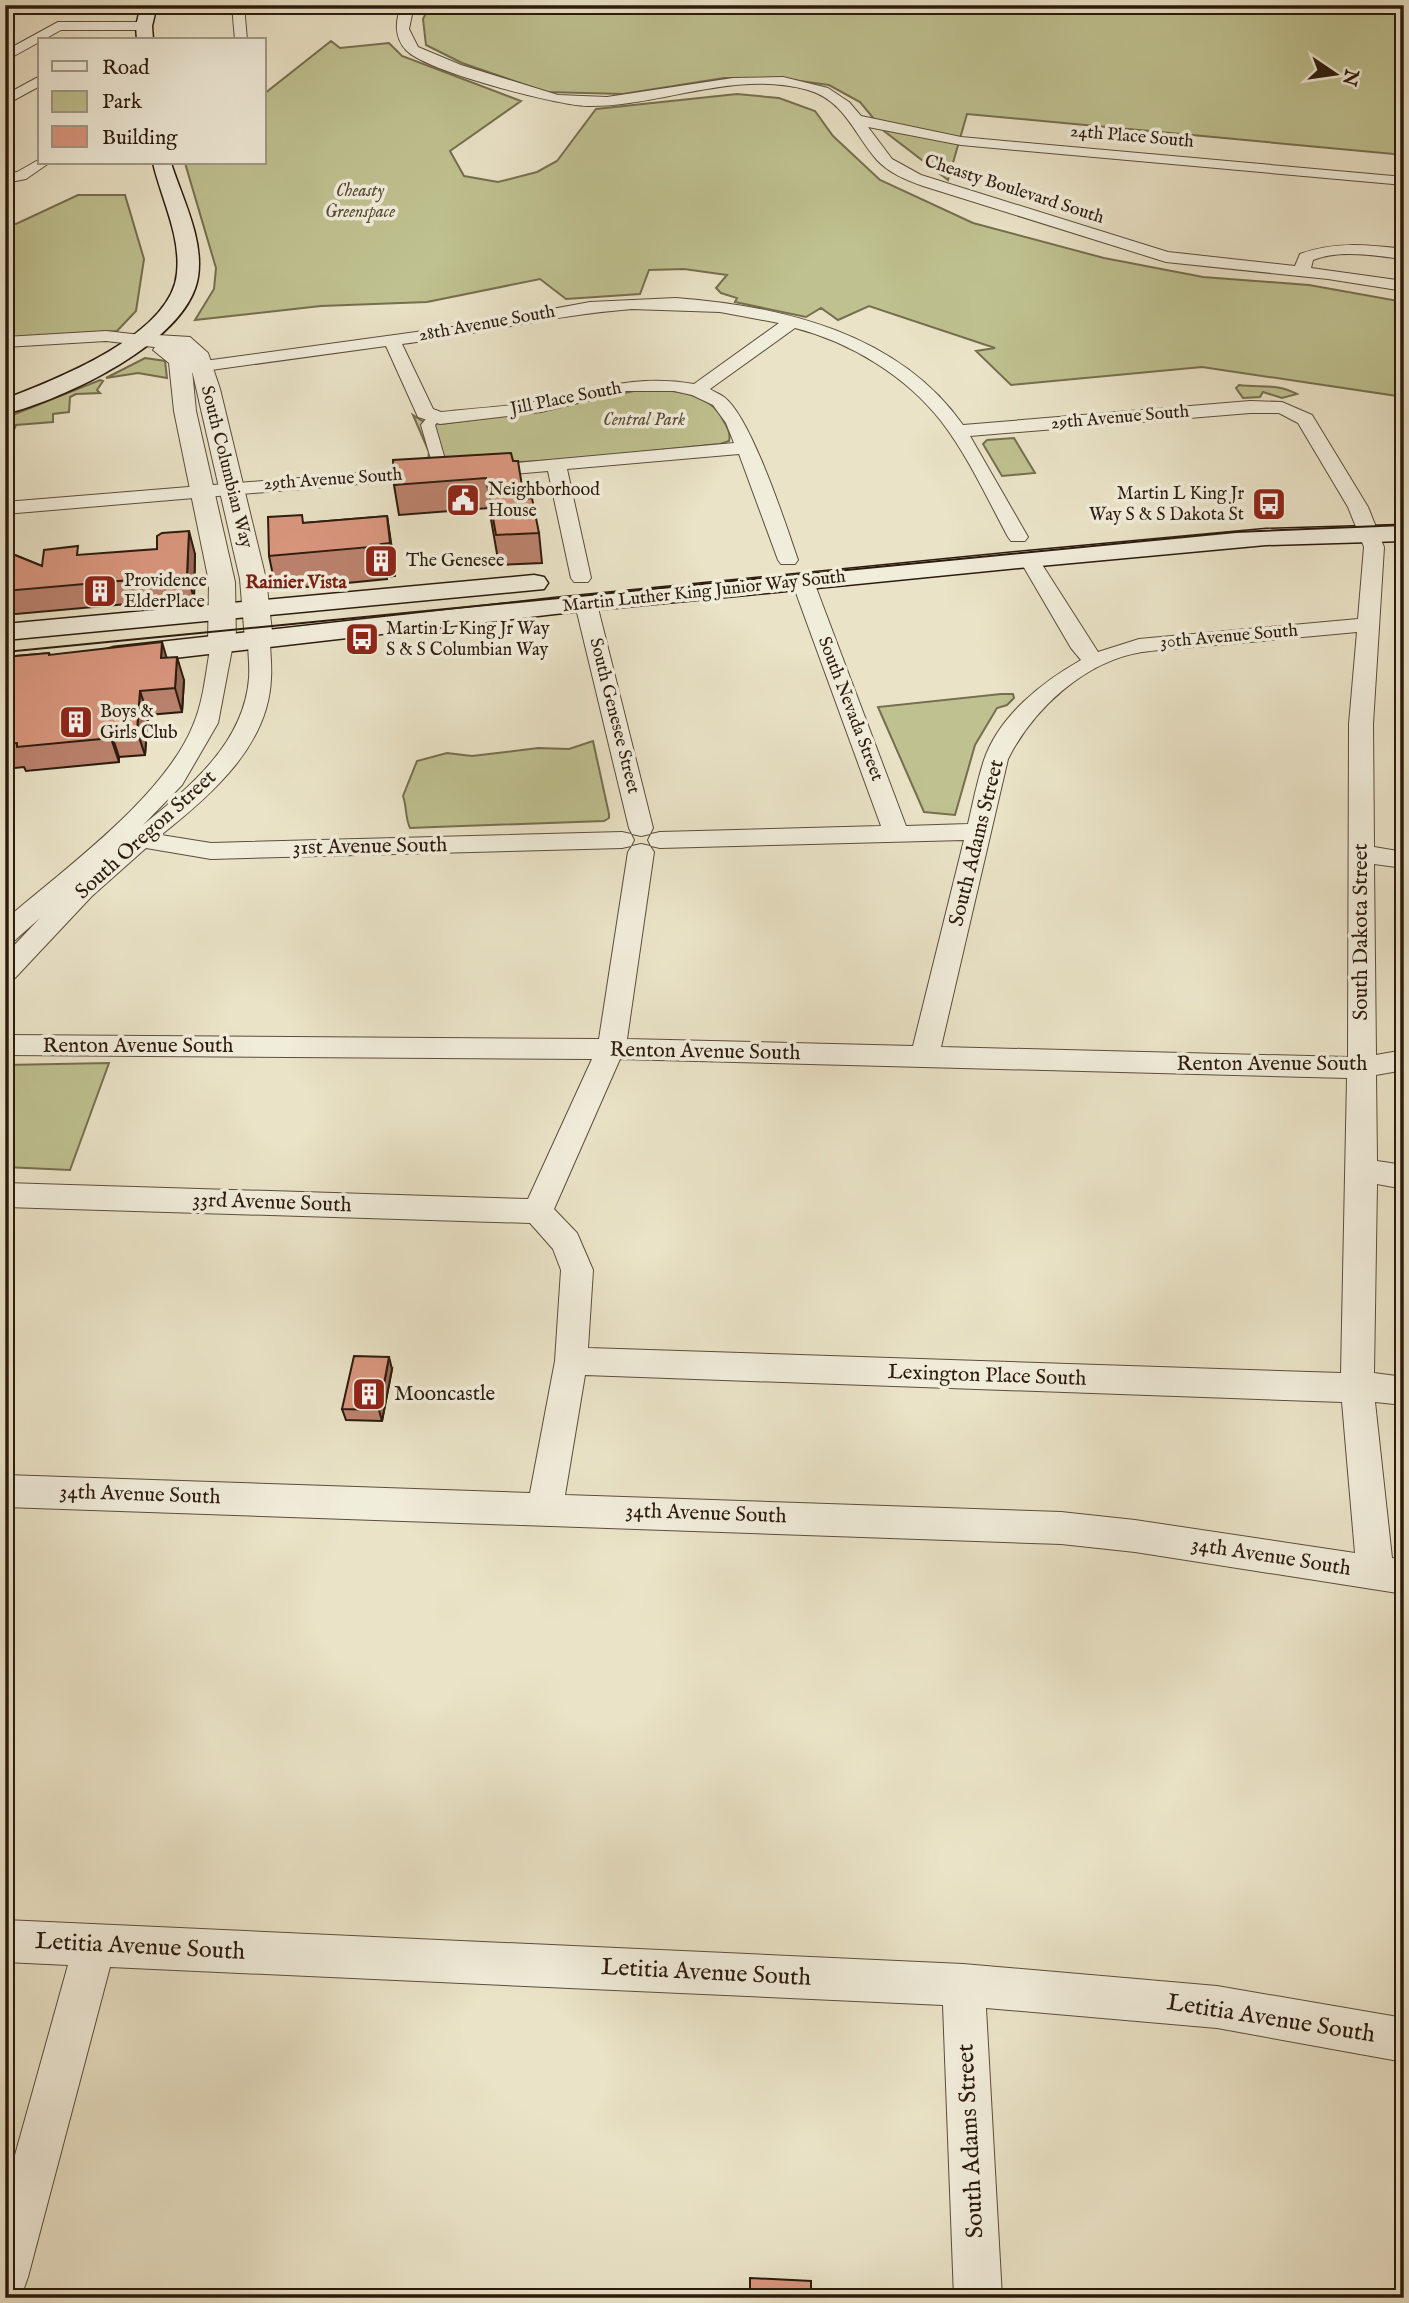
<svg xmlns="http://www.w3.org/2000/svg" width="1409" height="2303" font-family="'IM FELL English',serif">
<style>
.green{fill:#bfc190;stroke:#766e4f;stroke-width:2}
.lines{fill:none;stroke-linecap:round;stroke-linejoin:round}
.pedestrian-casing{stroke:#5c4d3c;stroke-width:2}
.minor-casing{stroke:#5c4d3c;stroke-width:2}
.tertiary-casing{stroke:#5c4d3c;stroke-width:2}
.secondary-casing{stroke:#2c1b0e;stroke-width:3}
.pedestrian{fill:#f1eddb;fill-rule:evenodd}
.minor{fill:#f1eddb;fill-rule:evenodd}
.tertiary{fill:#f1eddb;fill-rule:evenodd}
.secondary{fill:#f1eddb;fill-rule:evenodd}
.tram{stroke:#2c1b0e;stroke-width:2}
.wall{fill:#bb826d;stroke:#2c1b0e;stroke-width:2}
.shaded-wall{fill:#996a59;stroke:#2c1b0e;stroke-width:2}
.building{fill:#da977f;stroke:#2c1b0e;stroke-width:2}
.labels{text-anchor:middle;dominant-baseline:central;stroke-width:7;stroke-linejoin:round;paint-order:stroke}
.far-street-label{font-size:18px;fill:#2c1b0e;stroke:#f1eddb}
.far-park-label{font-size:18px;font-style:italic;fill:#584d35;stroke:#f1eddb}
.far-poi-label{font-size:18px;fill:#2c1b0e;stroke:#f1eddb;text-anchor:start}
.far-neighbourhood-label{font-size:19px;font-weight:bold;fill:#7a1f14;stroke:#f1eddb}
.street-label{font-size:21px;fill:#2c1b0e;stroke:#f1eddb}
.poi-label{font-size:21px;fill:#2c1b0e;stroke:#f1eddb;text-anchor:start}
.near-street-label{font-size:24px;fill:#2c1b0e;stroke:#f1eddb}
</style>
<rect width="100%" height="100%" fill="#eae3c7"/>
<filter id="stains"><feTurbulence type="fractalNoise" baseFrequency=".00286" numOctaves="4"/><feColorMatrix values="0 0 0 0 .2 0 0 0 0 .09 0 0 0 0 .02 0 0 0 .5 -.17"/></filter>
<radialGradient id="worn" r=".72"><stop offset=".6" stop-color="#630" stop-opacity="0"/><stop offset="1" stop-color="#630" stop-opacity=".3"/></radialGradient>
<path class="green" d="M430,5H1404V155L967,114L948,180L884,131L860,102L829,85L785,79L724,78L623,94L546,92L462,63L426,45L423,19Z
M331,41L340,48L389,43L402,56L521,101L450,151L464,176L498,182L537,172L557,161L596,109L737,94L779,98L815,111L833,136L880,180L973,223L1104,258L1203,277L1309,285L1404,302V397L1202,367L1011,385L976,351L995,348L869,306L838,320L821,308L806,317L735,302L737,298L721,293L716,288L727,275L684,269L649,270L640,294L566,299L540,279L427,302L321,306L195,320L214,289L216,268L185,163H264V94Z
M78,195H125L144,259L136,311L117,331L24,338L5,337V223L16,224Z
M145,358L165,361L167,378L138,373L106,378Z
M100,380L103,381L97,390L100,393L76,394L70,397L69,412L53,414V422L16,425L13,432H5V418Z
M1239,385C1260,388 1277,383 1297,394L1282,398L1263,392L1260,397L1243,398L1236,388Z
M643,389C671,390 709,391 723,420C727,427 731,433 729,441L720,444C624,453 525,468 428,461L429,452L413,415L424,422L441,424L546,410Z
M1014,438L1035,473L1002,476L983,444L987,440Z
M1001,694H1013L1014,698L1007,705L997,708L975,745L955,815L924,812L878,707Z
M593,741L609,814V818L604,821L435,827L410,828C405,818 407,807 403,796L417,761L447,753L472,756L538,748L569,749Z
M109,1063L70,1170L5,1167V1065Z"/>
<g class="lines">
<g class="pedestrian-casing">
<path id="pedestrian" d="M435,413L442,417L435,425L449,473L442,477L435,473L421,425L430,414Z"/>
</g>
<g class="minor-casing">
<path id="minor" d="M232,5H244L247,40H235Z
M402,5H414L409,29L418,47L461,65L558,95L607,97L733,78L783,77L828,88L849,102L861,116L961,137L1404,177V185L961,145L868,127L892,159L921,175L1168,252L1295,266L1300,254C1335,241 1368,245 1404,249V259C1374,256 1342,249 1313,260L1311,268L1404,281V291L1328,279L1166,262L923,186C906,180 889,173 877,160C854,134 845,101 808,90C734,69 661,107 587,106C556,105 425,71 406,50C394,37 395,20 402,5Z
M58,22H144L150,26L144,30H61L5,61V51Z
M40,76V86L5,105V95Z
M40,159V163H49L26,179L5,183V174L17,172Z
M676,298C782,306 898,333 963,425L1250,401L1282,402L1312,415L1368,507L1384,547L1373,724L1374,847L1404,852V868L1374,864L1376,1055L1404,1050V1070L1376,1075L1377,1161L1404,1165V1189L1377,1184L1374,1373L1404,1377V1405L1375,1402L1392,1558L1404,1560V1594L1135,1552L1061,1544L5,1507V1475L530,1493L555,1361L561,1270L553,1249L530,1223L5,1207V1183L528,1199L592,1059L5,1055V1035L599,1039L628,852L632,846L641,844L650,846L654,852L627,1039L913,1046L964,840L660,848L651,846L648,840L651,834L660,832L881,826L792,582L796,578H810L814,582L906,826L968,824C973,803 977,781 984,760C999,716 1042,682 1081,660L1071,648L1019,559L1022,555H1036L1098,652L1139,639L1358,619L1364,547L1348,507L1298,423L1279,413H1250L970,436L1028,537L1025,541H1011L1008,537C987,498 968,456 941,421C906,376 850,342 795,328L710,389C714,392 720,394 724,397C751,417 786,525 798,560L795,564H781L778,560L739,454L567,469L591,578L588,582H574L571,578L548,471L481,477L471,471L474,467L734,443L726,423L713,405L692,395L674,391H626L541,412L440,424L418,417L386,346L182,374L173,369L182,364L460,326L590,302ZM632,309L720,312L779,323L694,384C637,374 598,389 544,400C510,407 475,408 441,412L433,409L402,344C479,334 555,315 632,309ZM1357,632L1349,724L1348,1057L941,1047L1008,759C1033,709 1085,661 1142,652C1171,648 1200,647 1228,644C1271,640 1314,636 1357,632ZM620,1059L1347,1078L1341,1373L588,1348L593,1270L577,1233L554,1209ZM585,1375L1342,1402L1355,1553L1135,1520L1061,1512L565,1495Z
M106,331L141,335L150,340L141,345L106,341L5,347V337Z
M435,467L442,469L445,473L442,477L5,514V502Z
M586,598L594,599L597,604L653,828L650,834L641,836L632,834L629,828L575,604L578,599Z
M259,633L267,635L270,640C270,652 272,665 271,678C269,746 210,796 161,835L211,843L622,832L631,834L634,840L631,846L622,848L211,859L146,848L92,896L15,978L5,980V955L40,918L14,941L5,944V920C64,869 166,796 194,723C204,699 206,669 211,644L214,639H230L233,644L218,723L182,785L143,825C190,787 244,743 249,678C250,666 248,653 248,640L251,635Z
M5,1920L963,1964L1217,1986L1404,2018V2062L1217,2028L986,2008L1002,2298H954L943,2005L110,1967L28,2277L22,2294L5,2298V2191L68,1965L5,1962Z"/>
</g>
<g class="tertiary-casing">
<path id="tertiary" d="M141,334L190,337L208,353L220,389L266,579L273,640L269,646L259,648L249,646L245,640L240,579L192,370L196,411L235,582L236,644L232,650L222,652L212,650L208,644L209,582L174,411L169,363L153,350L155,347L133,345L130,340L133,335Z"/>
</g>
<g class="secondary-casing">
<path id="secondary" d="M141,5H157L152,26L153,40H137L136,26Z
M153,163H171C182,198 204,239 198,277C188,342 62,400 5,414V399C55,380 172,335 177,273C181,235 161,198 153,163Z
M1404,525V541L1266,545L1029,567L555,614L114,665L104,662L100,656L104,650L114,647L555,598L1029,551L1266,529Z
M534,575L544,577L548,583L544,589L5,640V624Z"/>
</g>
<use href="#pedestrian" class="pedestrian"/>
<use href="#minor" class="minor"/>
<use href="#tertiary" class="tertiary"/>
<use href="#secondary" class="secondary"/>
<path class="tram" d="M5,652L1236,532L1404,525"/>
</g>
<path class="wall" d="M513,461L524,499L539,533L542,563L499,565L489,508L399,515L394,485Z
M387,516L395,576L387,577V579L276,590L269,556L304,523Z
M5,551L42,566L81,555L195,554L194,598L5,615Z
M49,653L50,655L167,658L184,680L182,712L148,715L145,755L119,757V762L26,771L24,767L5,769V657Z
M392,1369L382,1421L346,1420L342,1409Z"/>
<path class="shaded-wall" d="M387,516L392,549L395,576L390,543Z
M189,531L195,554L194,598L187,575Z
M162,642L169,666L161,658Z
M177,657L184,680L182,712L175,688Z
M140,691L148,715L145,755L137,731Z
M111,733L119,757V762L111,738Z
M389,1357L392,1369L382,1421L379,1410Z"/>
<path class="building" d="M511,453L513,461H518L524,499L532,498L539,533L496,535L486,478L394,485L393,460Z
M302,515L303,523L387,516L390,543L381,544L382,546L269,556L268,517Z
M189,531L187,575L5,591V551L42,566L44,550L78,546L77,555L157,549V536L162,533Z
M162,642L161,658L177,657L175,688L140,691L137,731L111,733V738L17,747V743L5,744V657L49,653V655Z
M354,1356L389,1357L379,1410L342,1409Z
M750,2278L811,2281V2298H750Z"/>
<defs>
<g id="civic-square" transform="scale(1.75)"><rect x="-9" y="-9" width="18" height="18" rx="4" fill="#8f2418" stroke="#f1eddb"/><path d="M-.6-6.5H3V-4.5H.6V-3L4-1V1h2V6H-6V1h2V-1L-.6-3ZM-1.2 2.5V6h2.4V2.5Z" fill="#fff"/></g>
<g id="bus-square" transform="scale(1.75)"><rect x="-9" y="-9" width="18" height="18" rx="4" fill="#8f2418" stroke="#f1eddb"/><path d="M-5-6H5V4H4V6H2V4H-2V6H-4V4H-5ZM-3.5-4V0h7V-4ZM-3.5 1.2v1.5H-2V1.2ZM2 1.2v1.5H3.5V1.2Z" fill="#fff"/></g>
<g id="building-square" transform="scale(1.75)"><rect x="-9" y="-9" width="18" height="18" rx="4" fill="#8f2418" stroke="#f1eddb"/><path d="M-4-6H4V6H1V3H-1V6H-4ZM-2.5-4.3h1.7v1.8h-1.7ZM.8-4.3h1.7v1.8H.8ZM-2.5-1h1.7V.8h-1.7ZM.8-1h1.7V.8H.8Z" fill="#fff"/></g>
</defs>
<g fill-rule="evenodd">
<use href="#civic-square" x="463" y="500"/>
<use href="#bus-square" x="1269" y="504"/>
<use href="#building-square" x="381" y="561"/>
<use href="#building-square" x="100" y="591"/>
<use href="#bus-square" x="362" y="639"/>
<use href="#building-square" x="76" y="722"/>
<use href="#building-square" x="369" y="1394"/>
</g>
<g class="labels">
<g class="far-street-label">
<text transform="translate(1132 137) rotate(5)">24th Place South</text>
<text transform="translate(1014 190) rotate(18)">Cheasty Boulevard South</text>
<text transform="translate(487 324) rotate(-10)">28th Avenue South</text>
<text transform="translate(566 399) rotate(-11)">Jill Place South</text>
<text transform="translate(1120 418) rotate(-5)">29th Avenue South</text>
<text transform="translate(226 467) rotate(76)">South Columbian Way</text>
<text transform="translate(333 480) rotate(-4)">29th Avenue South</text>
<text transform="translate(704 592) rotate(-6)">Martin Luther King Junior Way South</text>
<text transform="translate(1229 637) rotate(-5)">30th Avenue South</text>
<text transform="translate(850 709) rotate(69)">South Nevada Street</text>
<text transform="translate(614 716) rotate(76)">South Genesee Street</text>
</g>
<g class="far-park-label">
<text x="360" y="191">Cheasty<tspan x="360" dy="21">Greenspace</tspan></text>
<text x="644" y="420">Central Park</text>
</g>
<g class="far-poi-label">
<text x="488" y="490">Neighborhood<tspan x="488" dy="21">House</tspan></text>
<text x="1244" y="494" text-anchor="end">Martin L King Jr<tspan x="1244" dy="21">Way S &amp; S Dakota St</tspan></text>
<text x="406" y="561">The Genesee</text>
<text x="124" y="581">Providence<tspan x="124" dy="21">ElderPlace</tspan></text>
<text x="386" y="629">Martin L King Jr Way<tspan x="386" dy="21">S &amp; S Columbian Way</tspan></text>
<text x="100" y="712">Boys &amp;<tspan x="100" dy="21">Girls Club</tspan></text>
</g>
<g class="far-neighbourhood-label">
<text x="296" y="583">Rainier Vista</text>
</g>
<g class="street-label">
<text transform="translate(146 835) rotate(-42)">South Oregon Street</text>
<text transform="translate(977 843) rotate(-76)">South Adams Street</text>
<text transform="translate(370 847) rotate(-1)">31st Avenue South</text>
<text transform="translate(1361 932) rotate(-90)">South Dakota Street</text>
<text x="138" y="1046">Renton Avenue South</text>
<text transform="translate(705 1052) rotate(1)">Renton Avenue South</text>
<text x="1272" y="1064">Renton Avenue South</text>
<text transform="translate(272 1203) rotate(2)">33rd Avenue South</text>
<text transform="translate(987 1376) rotate(2)">Lexington Place South</text>
<text transform="translate(140 1495) rotate(2)">34th Avenue South</text>
<text transform="translate(706 1514) rotate(2)">34th Avenue South</text>
<text transform="translate(1271 1557) rotate(9)">34th Avenue South</text>
</g>
<g class="poi-label">
<text x="394" y="1394">Mooncastle</text>
</g>
<g class="near-street-label">
<text transform="translate(140 1947) rotate(3)">Letitia Avenue South</text>
<text transform="translate(706 1973) rotate(3)">Letitia Avenue South</text>
<text transform="translate(1271 2019) rotate(9)">Letitia Avenue South</text>
<text transform="translate(971 2141) rotate(-93)">South Adams Street</text>
</g>
</g>
<rect width="1409" height="2303" fill="none" stroke="#eae3c7" stroke-width="28"/>
<rect x="7" y="7" width="1395" height="2289" fill="none" stroke="#2c1b0e" stroke-width="3.5"/>
<rect x="14" y="14" width="1381" height="2275" fill="none" stroke="#2c1b0e" stroke-width="2"/>
<rect x="38" y="38" width="228" height="126" fill="#f1eddb" stroke="#a29989" stroke-width="2"/>
<rect x="52" y="61" width="35" height="10" fill="#f1eddb" stroke="#a29989" stroke-width="2"/>
<text x="102" y="74" font-size="21" fill="#2c1b0e">Road</text>
<rect x="52" y="91" width="35" height="21" fill="#bfc190" stroke="#a29989" stroke-width="2"/>
<text x="102" y="108" font-size="21" fill="#2c1b0e">Park</text>
<rect x="52" y="126" width="35" height="21" fill="#da977f" stroke="#a29989" stroke-width="2"/>
<text x="102" y="144" font-size="21" fill="#2c1b0e">Building</text>
<g transform="translate(1335 74) rotate(103)" stroke="#f1eddb" stroke-width="5" paint-order="stroke">
<path d="M0-5L12 26L0 18L-12 26Z" fill="#2c1b0e"/>
<text y="-10" font-size="19" font-weight="bold" text-anchor="middle" fill="#2c1b0e">N</text>
</g>
<rect width="100%" height="100%" filter="url(#stains)"/>
<rect width="100%" height="100%" fill="url(#worn)"/>
</svg>
